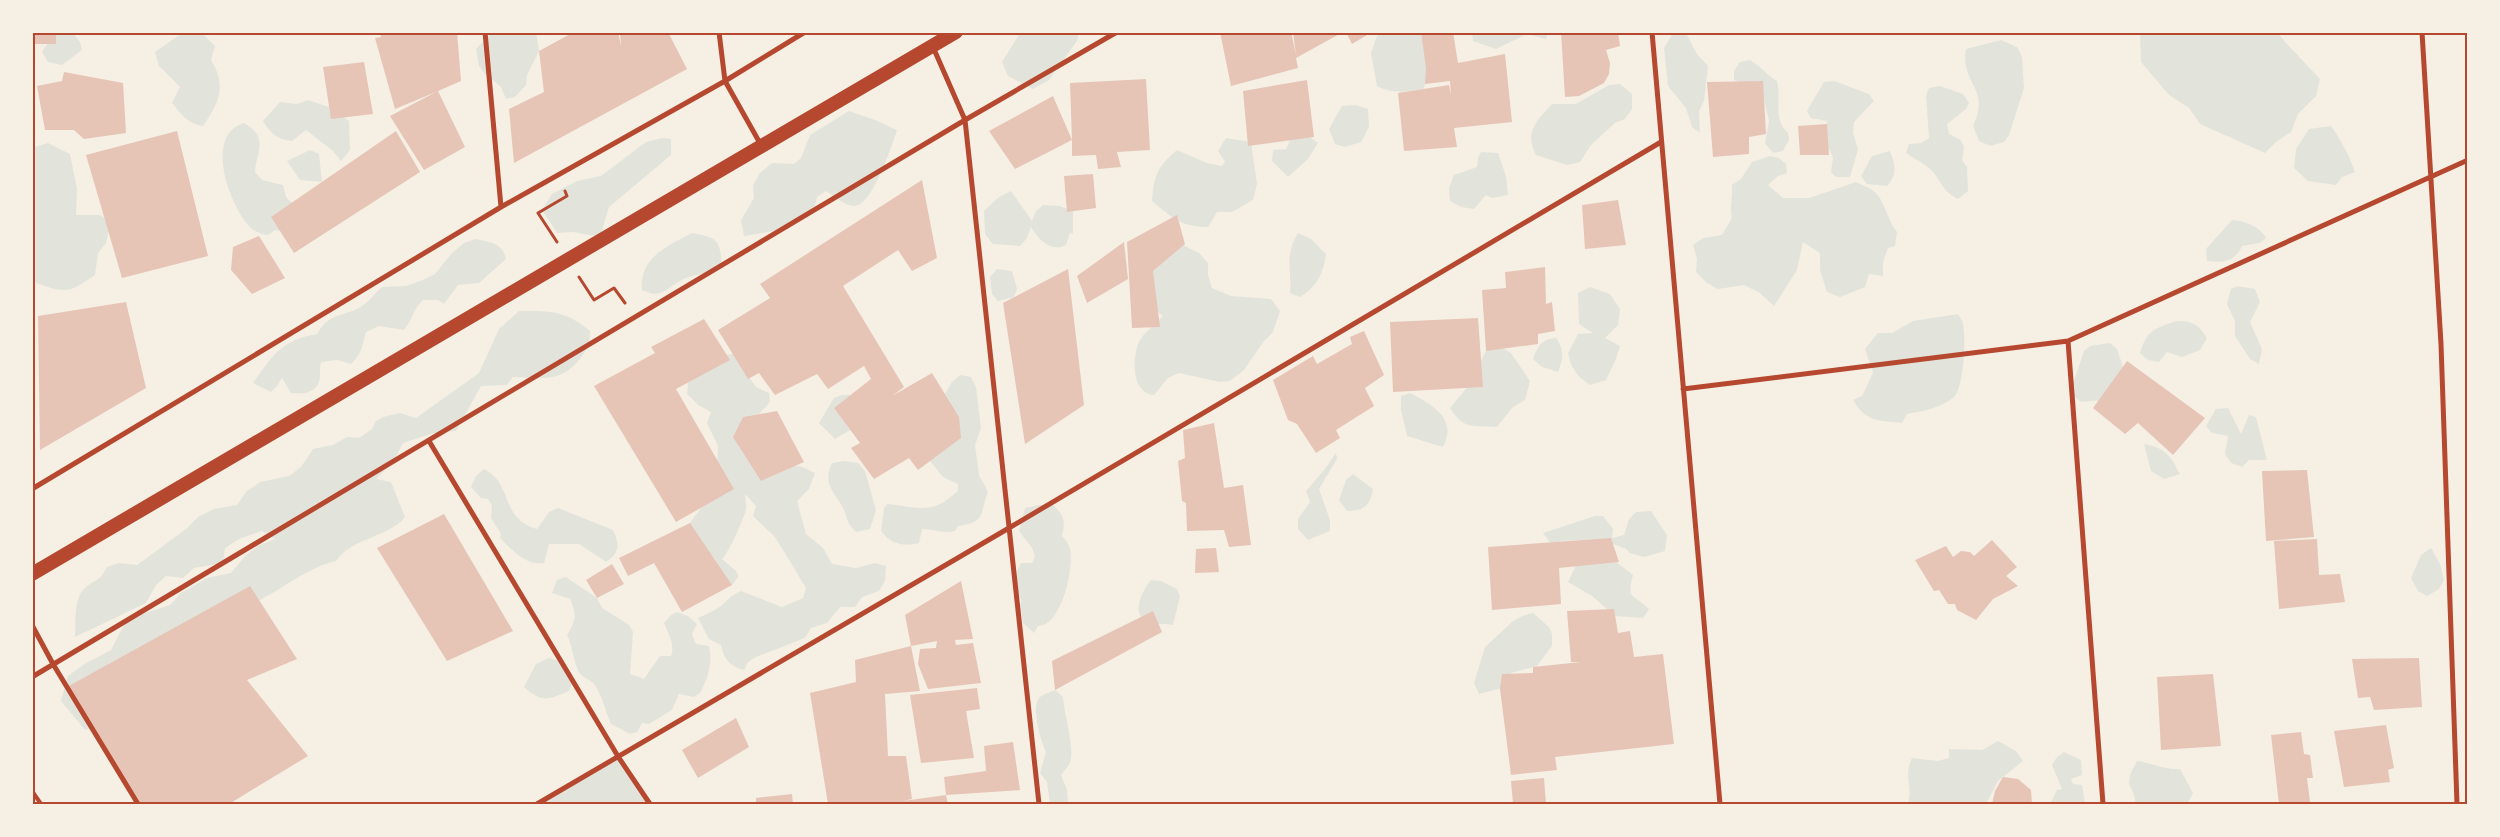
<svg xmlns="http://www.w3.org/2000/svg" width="2500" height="837" font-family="Roboto,sans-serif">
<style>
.green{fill:#e2e4dc}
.building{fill:#e6c5b7}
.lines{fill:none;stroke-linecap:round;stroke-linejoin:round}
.path{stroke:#b5482f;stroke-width:3}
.service{stroke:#b5482f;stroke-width:4}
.minor{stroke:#b5482f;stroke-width:5}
.trunk{stroke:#b5482f;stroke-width:14}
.neatline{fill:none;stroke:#b5482f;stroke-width:2}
</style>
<rect width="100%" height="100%" fill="#f6efe4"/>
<path class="green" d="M55,32L73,33L80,42L82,50L62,65L48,62L42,52Z
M536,32L539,51L527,75L526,85L515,97L506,99L501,87L484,73L479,66L476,49L491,33Z
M1472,32H1548V33L1546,39L1527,34L1496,49L1473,41Z
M182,33H202L215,46L211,60C227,86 219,103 203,126C188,124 181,114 172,103L180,87L159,66L155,52Z
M1020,33H1079L1077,41L1049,80L1033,89L1008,76L1002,62Z
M1378,33H1422L1431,74L1423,89C1406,92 1393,94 1377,86L1371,53Z
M1673,33H1686L1697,54L1708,66L1704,101L1699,111L1700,133L1692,127L1686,108L1668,86L1664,48Z
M2140,33H2278L2286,43L2320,79L2316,96L2298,114L2291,132L2276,142L2265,153L2200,124L2189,108L2169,95L2141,62Z
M2001,40L2017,47L2022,56L2024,88L2009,135L2004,142L1990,146L1979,141L1973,126C1991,86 1960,85 1966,49Z
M1750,60C1761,66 1766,75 1777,81C1782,100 1772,118 1788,133L1789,140L1783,151L1773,153L1765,143L1769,121L1762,91L1734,80V71L1740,62Z
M1834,81L1869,94L1874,101L1854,122L1853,133L1858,149L1850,177H1836L1831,172L1833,157L1827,146V121L1811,118L1807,111L1824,82Z
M1620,84L1632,94V109L1625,119L1615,123L1591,145L1580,162L1567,165L1536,155C1524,132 1536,121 1552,104H1576L1609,85Z
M1940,86L1963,94L1969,103L1966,109L1947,124L1949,134L1961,140L1964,147L1962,160L1967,167L1968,191L1958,199C1942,191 1943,184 1933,172C1925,163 1916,160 1906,153L1909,144L1921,143L1929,138L1926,95L1929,88Z
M308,100L329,107L349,121L350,150L341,161L333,151L306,130L292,141C278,140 270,133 263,121L280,102L297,104Z
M1356,105L1368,109L1369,127L1361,142L1345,147L1335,144L1329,129L1342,106Z
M849,111L875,120L897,130C892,145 872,207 854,206C845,206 834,196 826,191L817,197L815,206L781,230L744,236L741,220L754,198L753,185L760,173L772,163L794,164L801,158L810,135Z
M244,123C269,138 257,149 255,172L262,180L283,185L286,197L294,205L280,231L275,230L268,235C262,234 255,232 250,227C230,207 203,135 244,123Z
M2331,126C2341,140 2349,155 2355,172L2342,177L2336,185L2308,181L2294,168L2296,149L2309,129Z
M1303,132L1318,143L1308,159L1288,177L1272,161L1273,150L1286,149L1290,140Z
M662,138L671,139V155L609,207L600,237L573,232L557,233L542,210L552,194L577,181L601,176L646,142Z
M1226,138L1251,142L1257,184L1253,200L1232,212H1217L1208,227C1181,227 1172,218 1152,201C1154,175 1157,167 1177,150L1207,163L1222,166L1225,162L1218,151Z
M48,143L70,154L77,189L76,215H99L116,222L109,230L106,243L98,253L95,275C75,288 69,295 45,286C40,284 36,284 33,279L32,148Z
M310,150L319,154L322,182L300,180L287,161Z
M1890,151C1895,164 1898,175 1887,186L1867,184L1861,176L1872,156Z
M1481,152L1498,153L1506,176L1508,195L1492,198L1486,195L1474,209L1461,207L1450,201L1449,188L1454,175L1477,167L1478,158Z
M1770,156L1779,158L1786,164L1787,173L1778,176L1768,185L1783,198H1809L1856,182C1862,185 1870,188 1875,192C1886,203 1887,220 1897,232L1895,246L1888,248L1883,262V276L1869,274L1865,287L1840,297L1827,292L1820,270V253L1803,242L1797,270L1774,306L1760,293L1744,285L1718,289L1707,283L1696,272L1697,259L1693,245L1703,238L1722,235L1732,218C1729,207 1733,197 1732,185L1741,179L1752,162Z
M1011,191L1032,221L1036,211L1043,205L1060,206L1073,211V234L1070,233L1066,245C1051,253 1038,239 1031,227L1027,238L1020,246L993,244L985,234L984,211L999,197Z
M2232,220C2244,221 2260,226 2266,238L2260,243L2242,246C2235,262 2223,263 2207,261L2206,249Z
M692,233C718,238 720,239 722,266C707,276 692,273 678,282C670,287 664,294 653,294C650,293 645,291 642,290C639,258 667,246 692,233Z
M1298,233L1311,239L1326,254C1324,272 1316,288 1300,297L1290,293C1292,269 1284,256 1298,233Z
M475,239C490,242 503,243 506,259L479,283L458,285L444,304L438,300H423C414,308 412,320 404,330L379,326L366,332C362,346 362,354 351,364L337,360L321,362C319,369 321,376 319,382C315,394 301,394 291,393L282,378L277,386L271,392L253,383C274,354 280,341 317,334C328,314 340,317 359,308C368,303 374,294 382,287L406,286L423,280L435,274L452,253L464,243Z
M1183,245L1199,253L1208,263V275L1212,288L1231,296L1271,299L1280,311L1273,332L1264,341L1244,370L1230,381L1220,382L1179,373L1168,378L1154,395C1131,393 1132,358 1139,342C1143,333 1156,324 1163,316L1151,307L1148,275Z
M997,269L1012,271L1017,289L1014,297L998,301L992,294L990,277Z
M2238,286L2255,289L2260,302L2250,322L2262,349L2259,364L2250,359L2235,336V321L2227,304L2231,289Z
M1590,287L1610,294L1620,309L1618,325L1605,338L1620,346L1616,359L1606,380L1590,385C1577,376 1571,369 1568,353L1578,334L1593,333L1579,324L1578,293Z
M519,311C550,311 565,310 590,331C590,344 587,350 579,360C560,383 540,378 513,377L507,385L481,386L456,431L434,433L403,443L393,462L376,479L391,482L405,517C388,538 353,537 336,561C305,568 283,590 255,602L98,726L85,730L61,701L68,676L86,663L111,650L126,621L139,615L170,605L181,593L207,578L231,573L246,555L258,546L275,539L262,531L239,539L225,548L223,563L194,568L183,578L166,576L156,585L146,603L75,637C76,623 73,598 85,588C96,578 99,583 107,567L119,563L137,565L186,529L198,517L214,509L237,505L247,491L260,482L289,476L301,467L313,449L333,445L347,437L359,438L372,429L376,421L383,417L400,413L416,418L479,373L499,329Z
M1958,314C1960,318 1963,321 1963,324C1966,338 1964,388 1954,397C1941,408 1924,411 1907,414L1902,423C1878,420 1867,423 1853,400L1862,396L1873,373L1865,349L1878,333H1892L1913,321Z
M2177,321C2193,321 2199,325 2207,338L2200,350L2182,357L2167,352L2159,362L2148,360L2140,353C2147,330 2155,328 2177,321Z
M1556,338C1565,351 1563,358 1558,372L1542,367L1533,359C1538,346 1541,339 1556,338Z
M2110,343L2117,349L2123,367L2103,400L2081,402L2070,393L2084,351L2090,346Z
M1496,344L1511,353L1530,381L1525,400L1512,408L1497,427C1474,425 1464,431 1450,408L1469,385L1486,351Z
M733,354L756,387L769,393L770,402L759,414L748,416L740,436L743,453C770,477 767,465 797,466C803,466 810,471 815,473L809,489L797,501L806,534L823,548L832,564L856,568L875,563L886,566L885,581L879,591L862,597L855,607H840L827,623L811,628L805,638L756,657L748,662L744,670C730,666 724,660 721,645L709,639L698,618C706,614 714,611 721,606C729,599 730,596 741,591L782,607L803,598L806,588L775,537L753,516L756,506L745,494C745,499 747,505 746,509C744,519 729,552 722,559L736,571L739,576L732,585L724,589L708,573L716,560L693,534L690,523L716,487L718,446L707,423L711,412L698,405L687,394L688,383L718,355Z
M960,375L971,377L976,387L981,428L975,445L979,475L988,492C979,514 987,522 958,526L955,531C942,534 935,529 922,529L919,543C903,547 891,544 881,531L884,508L887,504C919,507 931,516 958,491V484L943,477L930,461L935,448L956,419L945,394L952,382Z
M1410,393C1433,405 1458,419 1443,447L1407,436L1401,410V396Z
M842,395H856L863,431L850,430L835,439L819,423L834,398Z
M2228,408L2241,434L2249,415L2256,417L2267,460H2249L2242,467L2231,463L2225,454L2228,436L2212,433L2206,426L2216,409Z
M2144,444C2166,448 2170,455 2180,474L2164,479L2151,471Z
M1336,453L1337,459L1319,489L1330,520V531L1308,540L1298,529V519L1310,502L1306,491L1325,469Z
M844,461L858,463L865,471L876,510L870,529L856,532C846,522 848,519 843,508C834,491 822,484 832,463Z
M484,469C514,484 499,518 537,529L549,512L558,508L613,530C620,545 620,552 606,562L579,544H549L544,563C526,566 512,550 500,538L501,534L491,518L492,505L488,499L481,498L471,487L476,476Z
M1353,474L1373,489C1370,506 1364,511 1347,511L1339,500L1346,480Z
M1039,505H1053C1064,515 1066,521 1062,536C1065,539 1069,544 1070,549C1074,568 1062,626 1038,626L1034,633L1023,623L1020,605L1022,601C1014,588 1013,577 1021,563H1032L1035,556L1032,548L1019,531L1025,508Z
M1651,511L1667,535L1665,551L1644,557L1630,553L1626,549L1600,539L1560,541L1554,548L1543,533L1595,516H1603L1613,529L1612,538L1624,535L1629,519L1636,512Z
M2431,548L2440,564L2444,580L2439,589L2427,596L2418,591L2411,578L2421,555Z
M1616,562L1633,575C1626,601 1633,593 1649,609L1643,618L1615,616L1592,596L1568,582L1577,563Z
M566,577L597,598L602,608L629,625L633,632L630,674L644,679L660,656H671C675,644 669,635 664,623L671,615L677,612L688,616L697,624L692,634L696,644L709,646C713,662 708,679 700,693L694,697L679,694L672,710L649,724L642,723L637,732L630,734L611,724C605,711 603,697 594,684C590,679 582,678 579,672C573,661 573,647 567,635C576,621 577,614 570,599L552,593L557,580Z
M1151,580L1161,581L1177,589L1180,596L1173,625C1165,623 1158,625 1150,623C1129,616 1142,591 1151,580Z
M1533,613L1549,627L1552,634V646L1537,666L1511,673L1506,687L1479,694L1474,683L1485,647L1512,622L1522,616Z
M549,658L562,662L573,681L569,691C548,700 542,703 524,687L536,664Z
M1055,690L1063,697C1064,713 1075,749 1070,762C1069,766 1064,771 1061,775L1067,790L1068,804H1050L1047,782L1040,773L1046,752C1041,741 1030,706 1040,697C1043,694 1051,692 1055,690Z
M1998,741L2016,751L2023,761L1998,781L1986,804H1908C1913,784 1903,777 1912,758L1938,761L1949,758V749L1982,750Z
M2064,752L2081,760L2082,775L2071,779L2073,784L2082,785L2085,804H2050L2057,790L2062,789L2052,765L2057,757Z
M619,758L652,804H537Z
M2137,761C2152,763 2164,770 2180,769L2193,793L2187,804H2140L2135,802C2135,794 2133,793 2130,786C2127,778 2133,768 2137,761Z"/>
<path class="building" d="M32,32H56V44H32Z
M380,32H457L461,81L438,91L465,147L424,170L390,116L436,92L395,109L375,38L381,37Z
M574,32H618L621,46L620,32H668L687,69L514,163L509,109L544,92L539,51Z
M1220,32H1291L1296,55L1293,32H1343L1296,58L1298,68L1231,86Z
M1346,32H1372L1352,44Z
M1421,32H1453L1458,63L1505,54L1512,122L1454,128L1457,147L1404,151L1398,93L1449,85L1451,96L1450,81L1425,84L1426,68Z
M1561,32H1618L1620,46L1606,50L1610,63L1609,74L1604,83L1579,96L1565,97Z
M364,62L373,114L331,119L323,67Z
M64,72L123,83L126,133L84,139L74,130H45L37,86L62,81Z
M1146,79L1150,150L1117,152L1121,167L1098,169L1096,155L1072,156V140L1015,169L989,131L1053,96L1072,140L1070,83Z
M1307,80L1314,137L1248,146L1243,91Z
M1763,81L1766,134L1749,137V154L1713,157L1707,82Z
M1827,124L1829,155H1800L1798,126Z
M177,131L208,256L122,278L86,155Z
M396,131L420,172L294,253L271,217Z
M1093,174L1096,208L1067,212L1064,176Z
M922,180L937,258L912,271L898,250L843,286L904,387L892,396L932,373L959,417L961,438L918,470L909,458L874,479L851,448L860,443L834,408L871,379L864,366L828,389L817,374L775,395L759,373L748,379L718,330L770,298L760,284Z
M1618,200L1626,245L1585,249L1582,205Z
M1177,215L1185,244L1153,271L1160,327L1132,328L1127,242Z
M259,236L285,278L252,294L231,270L233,247Z
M1124,242L1128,279L1087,303L1077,276Z
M1545,267L1546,304L1552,302L1555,331L1538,334V344L1486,351L1482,290L1506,288L1505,272Z
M1068,269L1084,405L1025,444L1003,303Z
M126,302L146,388L40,450L38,316Z
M1478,318L1483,387L1393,392L1390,322Z
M704,319L730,360L676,389L734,489L676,522L594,386L655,353L651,347Z
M1364,331L1384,375L1365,388L1374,406L1336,430L1340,438L1316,453L1297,424L1288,420L1273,380L1313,356L1317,364L1352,344L1350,337Z
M2127,361L2205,418L2173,455L2138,423L2125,434L2093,408Z
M777,411L804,462L761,481L733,437L743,417Z
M1214,423L1224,488L1243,485L1251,545L1229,547L1224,530L1187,531L1186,503L1182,501L1178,461L1185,458L1183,430Z
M2307,470L2314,537L2266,541L2262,471Z
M444,514L513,631L447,661L377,548Z
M690,523L732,585L682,612L654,563L628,576L619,558Z
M1611,538L1619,562L1559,568L1561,604L1492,610L1488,547Z
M2317,539L2319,575L2340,574L2345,602L2279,609L2274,541Z
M1992,540L2017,567L2006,576L2018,586L1993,599L1976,620L1957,610L1955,604H1948L1939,590L1934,591L1915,560L1946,546L1953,557L1961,551L1970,552L1974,556Z
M1216,548L1219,572L1195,573L1196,549Z
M612,564L624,584L597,598L586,580Z
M961,581L973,639L955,640L956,645L973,643L981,683L928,689L918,664L920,649L936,648L937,641L911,646L920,691L885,694L888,756H906L912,799L903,801L946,795L948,804H896V802L879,804H828L810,693L856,682L855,660L911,646L905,615Z
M250,586L297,659L247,680L308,756L229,804H138L67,687Z
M1614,609L1618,633L1630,631L1634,657L1663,654L1674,744L1555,757L1557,770L1511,775L1500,689L1502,674L1533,673V667L1581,662H1571L1567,611Z
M1153,611L1162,632L1055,690L1052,661Z
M2419,658L2422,707L2374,710L2370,697L2358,698L2352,659Z
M2213,674L2221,746L2161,750L2157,677Z
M977,688L980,709L966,711L974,758L921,763L910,695Z
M736,718L749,747L698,778L682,750Z
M2386,725L2394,768L2388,770L2390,782L2344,787L2334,731Z
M2301,732L2304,754L2310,755L2313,778H2307L2310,802L2279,804L2271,735Z
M1013,742L1020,790L946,795L944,777L986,771L984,746Z
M2003,777L2018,779L2031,790L2032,804H1992L1995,791Z
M1544,778L1546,804H1513L1511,781Z
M792,794L793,804H756V798Z"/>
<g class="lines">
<path class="path" d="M557,242L538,213L567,196L565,191
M579,277L594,300L614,288L625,303"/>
<path class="service" d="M32,791L41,804"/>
<path class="minor" d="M485,32L501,207
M719,32L725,81L761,145
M1652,32L1720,804
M2422,32L2441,344L2457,804
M933,47L965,120L1039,804
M2068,341L2103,804
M1683,389L2068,341L2468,160
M429,441L619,758L650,804
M32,489L501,207L725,81L805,32
M32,625L53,664L138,804
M32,677L965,120L1117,32
M537,804L1009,528L1661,142"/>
<path class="trunk" d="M32,574L956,32"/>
</g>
<rect width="2500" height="837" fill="none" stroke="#f6efe4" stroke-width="68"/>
<rect x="34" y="34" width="2432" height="769" class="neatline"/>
</svg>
